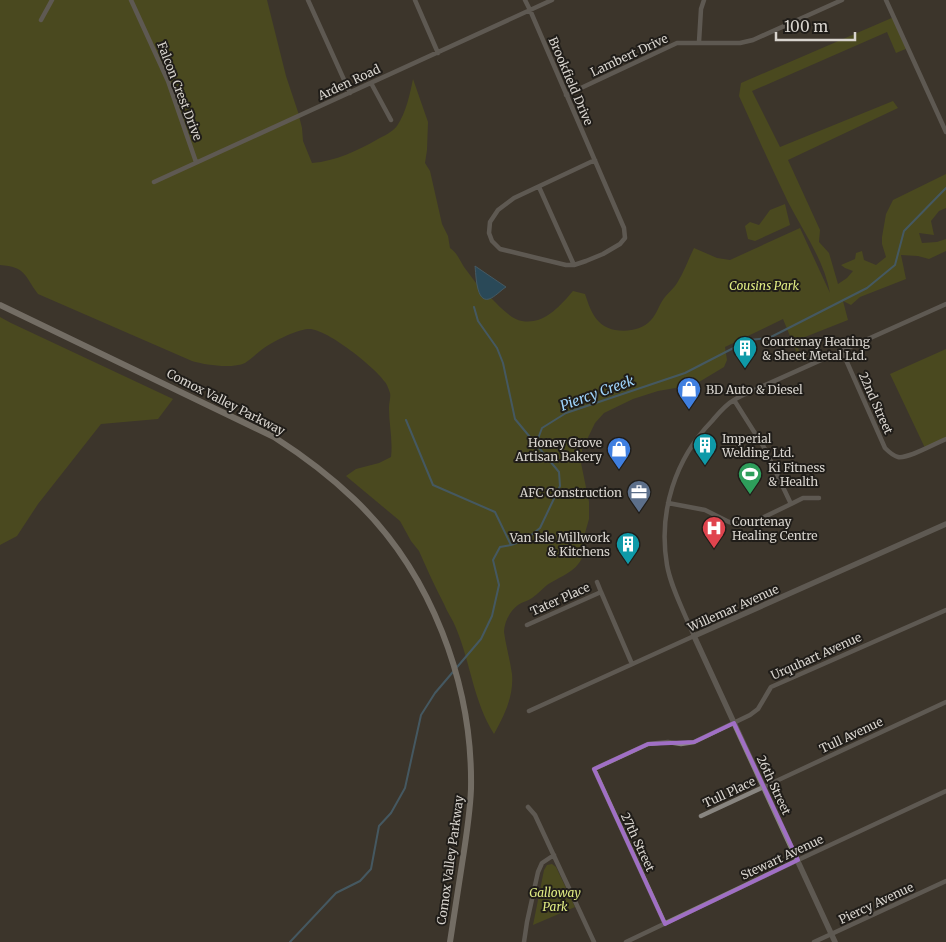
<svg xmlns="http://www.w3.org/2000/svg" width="946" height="942" font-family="Merriweather,serif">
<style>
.green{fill:#5b6210}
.water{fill:#15628f;stroke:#5084a2}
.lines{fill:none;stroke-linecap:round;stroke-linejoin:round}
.stream{stroke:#5084a2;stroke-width:2}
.minor{stroke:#888580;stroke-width:4.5}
.tertiary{stroke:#888580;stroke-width:5.5}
.secondary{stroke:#b6b1a9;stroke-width:6}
.marked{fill:none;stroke:#a06fc5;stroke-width:4;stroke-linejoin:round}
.labels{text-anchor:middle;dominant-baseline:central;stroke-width:4;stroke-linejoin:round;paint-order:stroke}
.street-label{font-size:12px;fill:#d8d4ce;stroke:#201d19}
.park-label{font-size:12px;font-style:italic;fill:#e0ec83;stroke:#201d19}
.poi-label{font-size:12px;fill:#d8d4ce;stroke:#201d19;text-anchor:start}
.water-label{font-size:14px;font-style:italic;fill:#9fd5fd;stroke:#201d19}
</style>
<rect width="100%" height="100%" fill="#3c352b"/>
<path class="green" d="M0,0H267L286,76L298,112L302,128L303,141L312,163C336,161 357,151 378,139C384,136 392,132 397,126C406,113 410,94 413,79L428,122L427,150L425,163L430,171L442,224L448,236L450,248C458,254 459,259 464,267C472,278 480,288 488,299L491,298C498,305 512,320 522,321C544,325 560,306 573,291L585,294C591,312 596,326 615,330C628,332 642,330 651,320C657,314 659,304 665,297C668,293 672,290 675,286C683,275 688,260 694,248L717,258L730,260L800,228L830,293C824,260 803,231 788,202C771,167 755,131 739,96L741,83L894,17L908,48L896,53L887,32L752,91L780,147L893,101L898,108L788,160L820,230L819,242L829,253L838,284L847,278L853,271L845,268L841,265L855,259L856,253L862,251L864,260L876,265L886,257L882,244V237L886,214L893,200L946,174V208L939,211L931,221L934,235L919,233L922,243L937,242L946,239V251L929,259L918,256L901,255L906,279L860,297L851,305L843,301L848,320L800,339L794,338L802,358H799L783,319L725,347L727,360L724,367L699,382L687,386L658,391L633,399L604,413L595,423L582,450L581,463L589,502V519L585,533C587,538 586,543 585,548C581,571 564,574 547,585C542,589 538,594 532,598C528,601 522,602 518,605C510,611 504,622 504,632C506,646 510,660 512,674C514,696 504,716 494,734C473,700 471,664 456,628C453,620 447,612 444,604C435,587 427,569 419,551L411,541L400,521L346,476L356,469L379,463L391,457C393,440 389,425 389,408C389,403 391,397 390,393C389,390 387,384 385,382C376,368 325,327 308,329C295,330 270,343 260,351C255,355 250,360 245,363C232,369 205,365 192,361L38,294C24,275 26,267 0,265Z
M785,204L790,225L755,241L748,239L745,226L750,222L759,225L770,210Z
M0,317L11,323L173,399L158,419L101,424L38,504L17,536L0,545Z
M946,349V439L925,448L890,374Z
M552,864L556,867L575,907L533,925L544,870L547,865Z"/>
<path class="water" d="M475,266L506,287C501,290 495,297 489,299C476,303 476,274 475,266Z"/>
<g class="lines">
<path class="stream" d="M406,420L433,485L495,512L511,545
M536,444L542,428L566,413L685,373L749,340L769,338L867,288L895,265L904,231L946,188
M290,942L336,893L360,881L371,869L379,826L391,813L405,788L421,715L435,693L481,639L492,616L499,585L493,560L500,547L511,545L525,540L540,528L560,486L559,472L515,419L503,363L497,348L478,321L474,307"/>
<path class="minor" d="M131,0L168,81L196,162
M308,0L350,93
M415,0L438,53
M525,0L530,10L624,228L625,238L620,244L603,254L586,261L574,265H566L500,249L492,241L489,233L490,222L498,210L514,198L595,160
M886,0L946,132
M41,20L52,0
M699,42L701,9L704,0
M371,83L391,120
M566,95L677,43H740L753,40L842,0
M154,182L552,0
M539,187L574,265
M842,351L885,448C889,452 893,456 898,457C908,459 936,443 946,439
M668,503L705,510L729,522L740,525L754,522L791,504L765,449L734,400
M791,504L803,498H819
M597,582L601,592
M527,625L601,592L632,664
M529,711L694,636C685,614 671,588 667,565C658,512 675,459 712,421C718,414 725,405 734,400C742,395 752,391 761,387L946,304
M528,807L535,815L594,942
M701,816L946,702
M665,924L594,769L648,744L668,742L681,744L694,742L750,715L758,709L771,687L946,610
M524,942L527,922L538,872L542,863L554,855
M626,942L798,860L946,791
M814,942L946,881"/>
<path class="tertiary" d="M835,942L694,636L946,524"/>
<path class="secondary" d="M0,305L274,437C302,455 330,476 354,499C431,572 473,684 471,789C470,814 466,839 462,864C458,890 454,916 450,942"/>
</g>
<path d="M0 0H946V942H0ZM734,723L798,860L665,924L594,769L648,744L694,742Z" fill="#3c352b" fill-opacity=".55" fill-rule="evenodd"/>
<path class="marked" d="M734,723L798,860L665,924L594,769L648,744L694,742Z"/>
<defs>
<g id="building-pin" transform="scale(1.25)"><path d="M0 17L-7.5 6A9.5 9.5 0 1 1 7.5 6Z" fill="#0f9aa8" stroke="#201d19"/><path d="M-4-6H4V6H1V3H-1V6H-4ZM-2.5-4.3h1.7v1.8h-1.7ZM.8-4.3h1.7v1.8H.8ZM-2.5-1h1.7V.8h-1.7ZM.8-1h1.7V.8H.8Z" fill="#fff"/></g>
<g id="shop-pin" transform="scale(1.25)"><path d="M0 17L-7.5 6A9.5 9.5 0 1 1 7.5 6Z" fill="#3f7fe0" stroke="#201d19"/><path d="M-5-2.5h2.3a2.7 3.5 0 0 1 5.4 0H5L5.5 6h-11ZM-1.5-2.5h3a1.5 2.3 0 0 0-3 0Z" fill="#fff"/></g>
<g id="stadium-pin" transform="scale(1.25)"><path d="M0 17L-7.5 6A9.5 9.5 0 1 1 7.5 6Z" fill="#2e9e5b" stroke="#201d19"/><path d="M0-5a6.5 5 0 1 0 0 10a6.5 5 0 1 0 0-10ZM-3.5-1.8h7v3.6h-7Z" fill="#fff"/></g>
<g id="office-pin" transform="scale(1.25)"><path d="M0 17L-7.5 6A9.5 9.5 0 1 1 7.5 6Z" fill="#5c6f8a" stroke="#201d19"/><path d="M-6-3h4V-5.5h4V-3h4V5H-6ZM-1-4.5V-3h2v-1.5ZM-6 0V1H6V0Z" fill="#fff"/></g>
<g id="hospital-pin" transform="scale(1.25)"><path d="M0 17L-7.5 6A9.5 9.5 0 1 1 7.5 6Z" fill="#e0444e" stroke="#201d19"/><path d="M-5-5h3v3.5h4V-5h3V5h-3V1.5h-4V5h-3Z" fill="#fff"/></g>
</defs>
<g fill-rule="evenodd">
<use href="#building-pin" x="745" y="348"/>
<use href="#shop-pin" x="689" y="389"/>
<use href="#building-pin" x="705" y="445"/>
<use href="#shop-pin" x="619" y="449"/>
<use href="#stadium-pin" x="750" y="474"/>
<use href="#office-pin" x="639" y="492"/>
<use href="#hospital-pin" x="714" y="528"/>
<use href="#building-pin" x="628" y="544"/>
</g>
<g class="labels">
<g class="street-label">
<text transform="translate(629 55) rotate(-25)">Lambert Drive</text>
<text transform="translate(571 81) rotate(67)">Brookfield Drive</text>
<text transform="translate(349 82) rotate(-25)">Arden Road</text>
<text transform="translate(180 91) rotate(69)">Falcon Crest Drive</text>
<text transform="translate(226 402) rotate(27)">Comox Valley Parkway</text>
<text transform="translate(876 403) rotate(66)">22nd Street</text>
<text transform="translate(560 599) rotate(-24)">Tater Place</text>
<text transform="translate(733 608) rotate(-24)">Willemar Avenue</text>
<text transform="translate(816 656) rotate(-24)">Urquhart Avenue</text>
<text transform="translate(851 735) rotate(-25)">Tull Avenue</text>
<text transform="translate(774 785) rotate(65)">26th Street</text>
<text transform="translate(729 792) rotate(-25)">Tull Place</text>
<text transform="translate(638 842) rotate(65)">27th Street</text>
<text transform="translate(782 857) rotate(-25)">Stewart Avenue</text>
<text transform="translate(450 860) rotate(-82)">Comox Valley Parkway</text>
<text transform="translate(876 903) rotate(-25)">Piercy Avenue</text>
</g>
<g class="park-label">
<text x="764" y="285">Cousins Park</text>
<text x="555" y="892">Galloway<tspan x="555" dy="14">Park</tspan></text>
</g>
<g class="poi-label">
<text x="762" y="341">Courtenay Heating<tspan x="762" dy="14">&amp; Sheet Metal Ltd.</tspan></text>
<text x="706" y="389">BD Auto &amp; Diesel</text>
<text x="722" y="438">Imperial<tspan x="722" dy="14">Welding Ltd.</tspan></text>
<text x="602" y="442" text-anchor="end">Honey Grove<tspan x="602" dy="14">Artisan Bakery</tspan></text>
<text x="768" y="467">Ki Fitness<tspan x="768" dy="14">&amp; Health</tspan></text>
<text x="622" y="492" text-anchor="end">AFC Construction</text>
<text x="732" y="521">Courtenay<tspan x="732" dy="14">Healing Centre</tspan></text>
<text x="610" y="537" text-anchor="end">Van Isle Millwork<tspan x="610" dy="14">&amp; Kitchens</tspan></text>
</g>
<g class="water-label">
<text transform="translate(597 393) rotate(-20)">Piercy Creek</text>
</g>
</g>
<path d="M776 32v8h79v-8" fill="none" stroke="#d8d4ce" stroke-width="2.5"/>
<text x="784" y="32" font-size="15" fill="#d8d4ce" stroke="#201d19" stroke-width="4" paint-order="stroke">100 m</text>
</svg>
